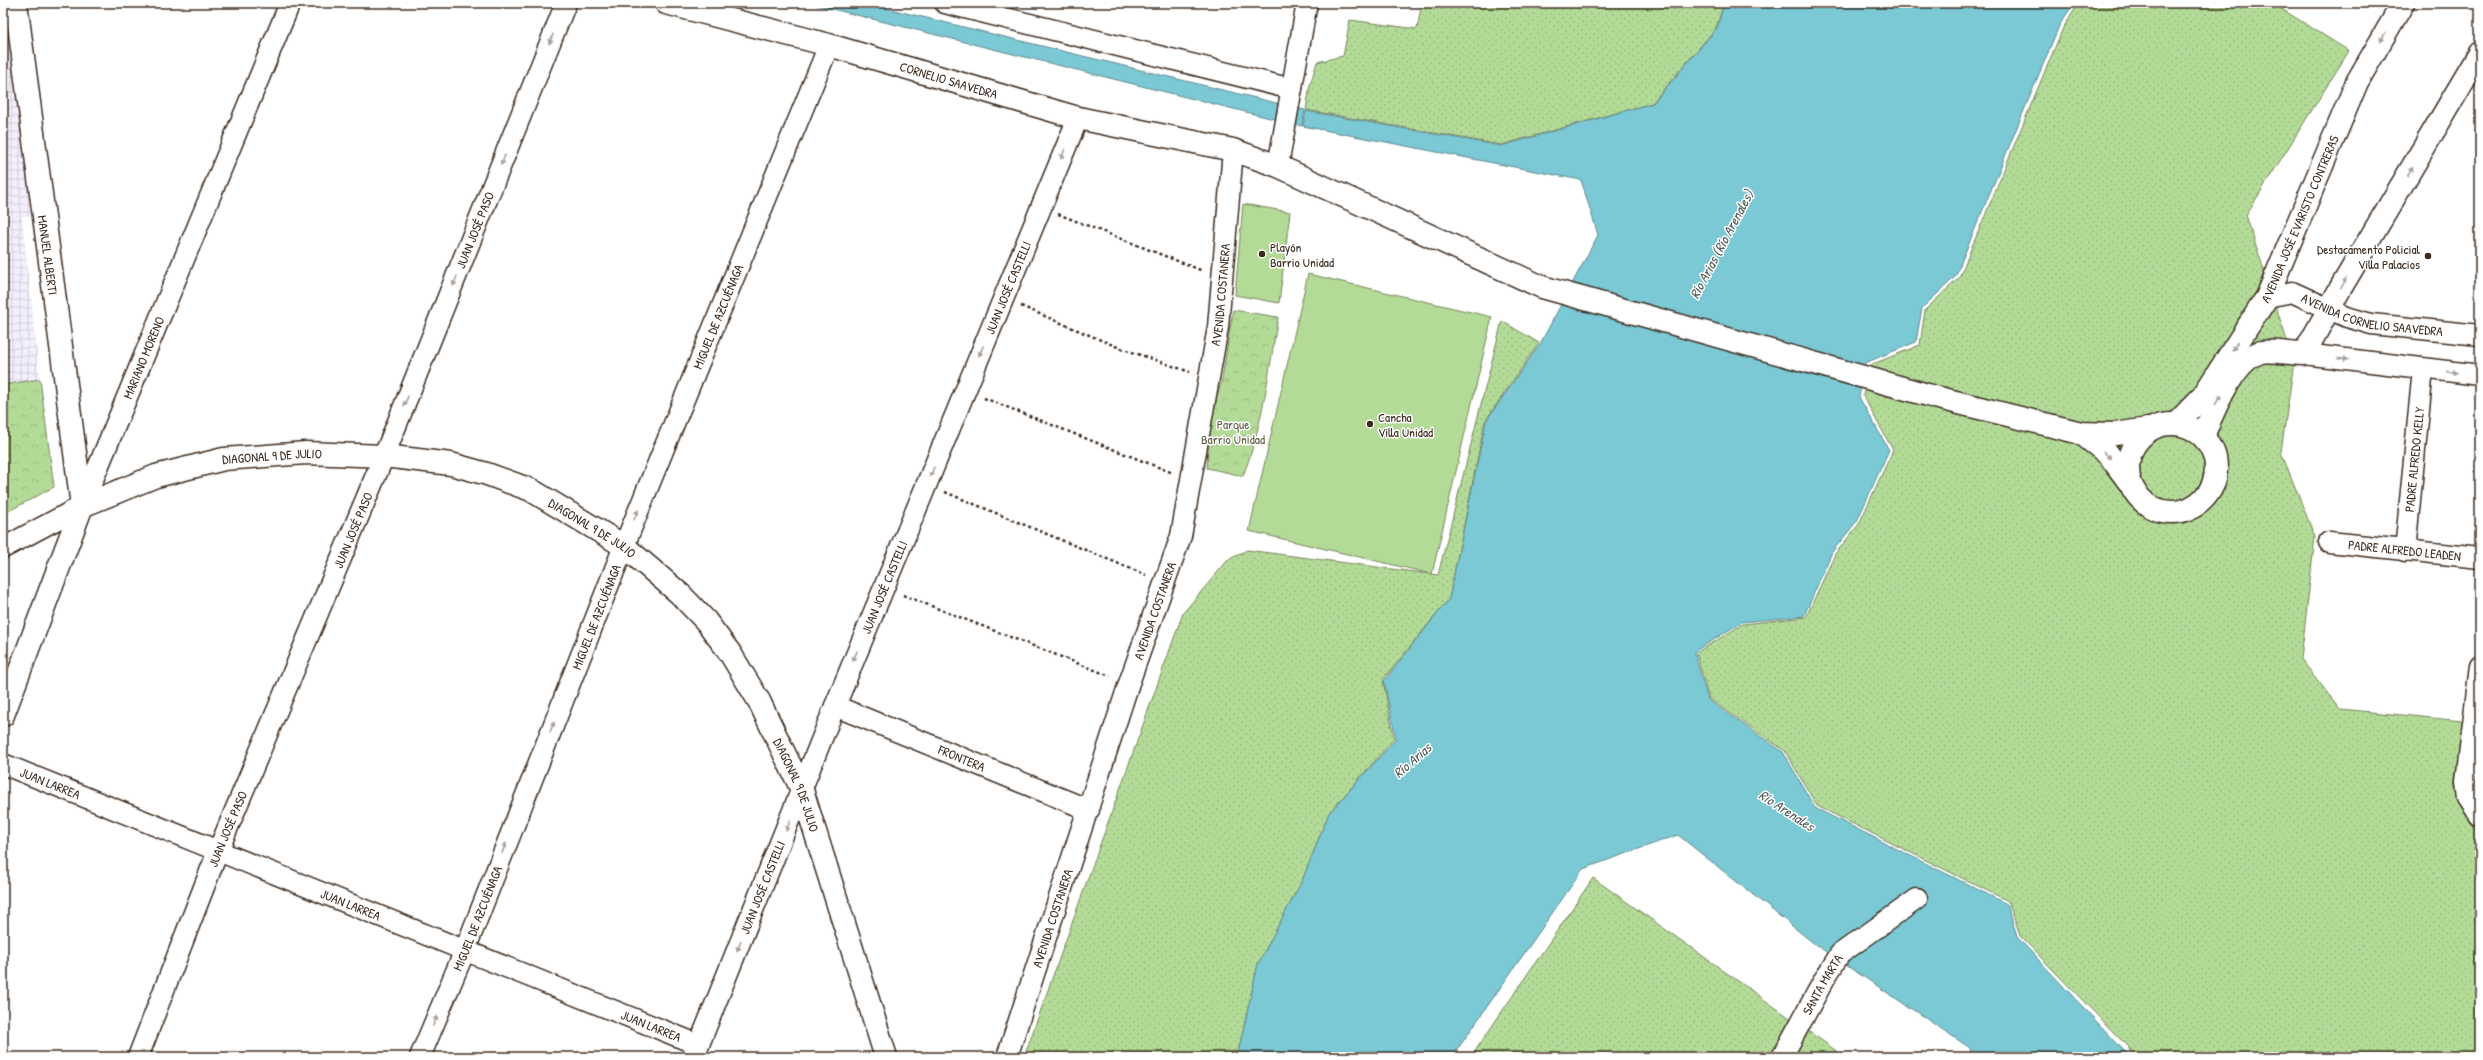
<svg xmlns="http://www.w3.org/2000/svg" width="2483" height="1060" font-family="'Patrick Hand',sans-serif">
<style>
.industrial{fill:url(#industrial-grid)}
.grass{fill:url(#grass-dots);stroke:#77825a}
.forest{fill:url(#forest-crowns);stroke:#77825a}
.pitch{fill:#b3db97;stroke:#77825a}
.water{fill:#7ac9d5;stroke:#61898c}
.lines{fill:none;stroke-linecap:round;stroke-linejoin:round}
.street-casing{stroke:#3b2a1e;stroke-width:23}
.secondary-casing{stroke:#3b2a1e;stroke-width:25}
.path{stroke:#3b2a1e;stroke-width:2.5;stroke-dasharray:3 3;stroke-linecap:butt}
.street{stroke:#fff;stroke-width:20}
.secondary{stroke:#fff;stroke-width:22}
.oneway{fill:#a79f9a}
.poi-dot{fill:#3b2a1e;stroke:#fff;stroke-width:1.5}
.labels{text-anchor:middle;dominant-baseline:central;stroke-width:3;stroke-linejoin:round;paint-order:stroke}
.street-label{font-size:13px;fill:#3b2a1e;stroke:#fff}
.poi-label{font-size:13px;fill:#3b2a1e;stroke:#fff;text-anchor:start}
.park-label{font-size:13px;fill:#5f5f42;stroke:#fff}
.water-label{font-size:14px;font-style:italic;fill:#4e5a55;stroke:#fff}
</style>
<defs>
<pattern id="industrial-grid" width="8" height="8" patternUnits="userSpaceOnUse"><rect width="8" height="8" fill="#f4effe"/><path d="M0 4h8M4 0v8" fill="none" stroke="#d2cdd9"/></pattern>
<pattern id="grass-dots" width="8" height="8" patternUnits="userSpaceOnUse"><rect width="8" height="8" fill="#b3db97"/><path d="M2 2h.1M6 6h.1" fill="none" stroke="#9bbc82" stroke-width="1.8" stroke-linecap="round"/></pattern>
<pattern id="forest-crowns" width="20" height="18" patternUnits="userSpaceOnUse"><rect width="20" height="18" fill="#b3db97"/><path d="M2 6a3 3 0 1 1 6 0M12 15a3 3 0 1 1 6 0" fill="none" stroke="#9bbc82"/></pattern>
</defs>
<rect width="100%" height="100%" fill="#fff"/>
<filter id="ink" filterUnits="userSpaceOnUse"><feTurbulence type="fractalNoise" baseFrequency=".025" numOctaves="2"/><feDisplacementMap in="SourceGraphic" scale="8" xChannelSelector="R" yChannelSelector="G"/><feConvolveMatrix kernelMatrix="1 2 1 2 8 2 1 2 1" color-interpolation-filters="sRGB"/></filter>
<g filter="url(#ink)">
<path class="industrial" d="M3,3H16L42,213L22,217L40,379L3,385Z"/>
<path class="grass" d="M1422,3H1724L1716,28L1652,103L1501,145L1306,110L1310,85L1317,62L1343,56L1350,20L1417,29Z
M2079,3H2272L2349,51L2246,215L2294,362L2281,452L2315,537L2301,659L2340,709L2463,721L2454,786L2476,831L2480,832V1057H2135L2127,1046L2020,936L2008,901L1817,806L1785,751L1709,699L1696,653L1743,624L1806,617L1835,554L1859,524L1893,450L1863,396L1868,366L1920,345L1925,310L1959,278L2063,28Z
M1502,321L1539,343L1485,421L1449,599L1383,680L1394,739L1329,813L1302,881L1258,964L1237,1057H1024L1183,613L1228,560L1247,550L1438,575Z
M1593,878L1845,1057H1471Z"/>
<path class="forest" d="M1233,310L1278,317C1269,370 1263,425 1243,476L1207,468L1209,427L1222,379Z
M40,379L54,487L3,514V385Z"/>
<path class="pitch" d="M1243,204L1290,212L1279,303L1235,295Z
M1308,274L1492,317L1432,574L1249,531Z"/>
<path class="water" d="M808,3H865L1305,110L1302,126Z
M1724,3H2074L2059,26L1955,277L1922,308L1916,342L1865,363L1859,397L1889,450L1857,521L1832,552L1804,616L1742,622L1694,652L1708,700L1783,752L1815,808L2007,904L2017,937L2130,1057H1971L1970,1048L1816,945L1678,835L1583,869L1452,1057H1237L1258,964L1302,881L1329,813L1396,739L1384,681L1449,599L1486,421L1540,344L1598,235L1581,180L1303,126L1306,111L1501,146L1653,103L1717,28Z"/>
<g class="lines">
<g class="street-casing">
<g id="street">
<path d="M945,3L1292,89"/>
<path d="M1278,166L1307,3"/>
<path id="s1" d="M2267,297L2292,292L2347,317L2371,324L2480,335"/>
<path d="M2304,354L2480,375"/>
<path id="s2" d="M2329,542L2480,558"/>
<path id="s3" d="M3,548L82,506L290,3"/>
<path id="s4" d="M2405,551L2423,369"/>
<path d="M2480,665L2466,781L2468,798L2480,816"/>
<path id="s5" d="M835,706L1089,810"/>
<path id="s6" d="M3,764L699,1045"/>
<path id="s7" d="M138,1057L218,851L384,456L566,3"/>
<path id="s8" d="M420,1057L465,950L624,546L829,45"/>
<path id="s9" d="M694,1057L835,706L1078,118"/>
<path id="s10" d="M1007,1057L1129,683L1181,536L1218,327L1233,150"/>
<path id="s11" d="M1782,1057L1825,978L1840,954L1917,899"/>
</g>
</g>
<g class="secondary-casing">
<g id="secondary">
<path id="s12" d="M666,3L829,45L1078,118L1233,150L1278,166L1542,287L1935,397L2081,433L2115,434L2148,429"/>
<path id="s13" d="M2177,423L2203,396L2267,297L2357,82L2403,3"/>
<circle cx="2172" cy="468" r="44"/>
<path d="M2081,433L2109,455L2129,482"/>
<path d="M2203,436C2213,412 2234,359 2261,352C2271,350 2293,354 2304,354L2340,289L2480,53"/>
<path id="s14" d="M82,506L156,476L224,459L306,453L384,456L451,464L487,474L531,490L624,546L680,594L706,621L730,653L759,701L802,790L886,1057"/>
<path d="M3,715L82,506L16,3"/>
</g>
</g>
<path class="path" d="M1058,214L1203,271
M1021,306L1115,346L1190,372
M984,398L1173,473
M945,492L1146,575
M903,595L1110,676"/>
<use href="#street" class="street"/>
<use href="#secondary" class="secondary"/>
</g>
<defs><path id="oneway-solid" d="M-6-.8H1V-3.2L6.5 0L1 3.2V.8H-6Z"/></defs>
<g class="oneway">
<use href="#oneway-solid" transform="translate(2383 37) rotate(120)"/>
<use href="#oneway-solid" transform="translate(551 39) rotate(112)"/>
<use href="#oneway-solid" transform="translate(1063 154) rotate(112)"/>
<use href="#oneway-solid" transform="translate(503 160) rotate(112)"/>
<use href="#oneway-solid" transform="translate(2410 172) rotate(-59)"/>
<use href="#oneway-solid" transform="translate(455 281) rotate(112)"/>
<use href="#oneway-solid" transform="translate(2343 283) rotate(-59)"/>
<use href="#oneway-solid" transform="translate(2235 346) rotate(123)"/>
<use href="#oneway-solid" transform="translate(981 351) rotate(113)"/>
<use href="#oneway-solid" transform="translate(2343 359) rotate(6)"/>
<use href="#oneway-solid" transform="translate(2452 372) rotate(6)"/>
<use href="#oneway-solid" transform="translate(2218 400) rotate(-59)"/>
<use href="#oneway-solid" transform="translate(406 401) rotate(112)"/>
<use href="#oneway-solid" transform="translate(2107 455) rotate(45)"/>
<use href="#oneway-solid" transform="translate(932 472) rotate(112)"/>
<use href="#oneway-solid" transform="translate(636 515) rotate(-68)"/>
<use href="#oneway-solid" transform="translate(855 656) rotate(112)"/>
<use href="#oneway-solid" transform="translate(552 727) rotate(-69)"/>
<use href="#oneway-solid" transform="translate(788 826) rotate(112)"/>
<use href="#oneway-solid" transform="translate(504 848) rotate(-69)"/>
<use href="#oneway-solid" transform="translate(739 946) rotate(112)"/>
<use href="#oneway-solid" transform="translate(435 1021) rotate(-67)"/>
</g>
</g>
<g class="poi-dot">
<circle cx="1262" cy="254" r="4"/>
<circle cx="2428" cy="256" r="4"/>
<circle cx="1370" cy="424" r="4"/>
</g>
<g class="labels">
<g class="street-label">
<text stroke="none"><textPath href="#s12" startOffset="293">CORNELIO SAAVEDRA</textPath></text>
<text stroke="none"><textPath href="#s13" startOffset="240">AVENIDA JOSÉ EVARISTO CONTRERAS</textPath></text>
<text stroke="none"><textPath href="#s7" startOffset="893">JUAN JOSÉ PASO</textPath></text>
<text transform="translate(48 255) rotate(82)">MANUEL ALBERTI</text>
<text stroke="none"><textPath href="#s9" startOffset="831">JUAN JOSÉ CASTELLI</textPath></text>
<text stroke="none"><textPath href="#s10" startOffset="794">AVENIDA COSTANERA</textPath></text>
<text stroke="none"><textPath href="#s1" startOffset="110">AVENIDA CORNELIO SAAVEDRA</textPath></text>
<text stroke="none"><textPath href="#s8" startOffset="798">MIGUEL DE AZCUÉNAGA</textPath></text>
<text stroke="none"><textPath href="#s3" startOffset="250">MARIANO MORENO</textPath></text>
<text stroke="none"><textPath href="#s14" startOffset="198">DIAGONAL 9 DE JULIO</textPath></text>
<text stroke="none"><textPath href="#s4" startOffset="92">PADRE ALFREDO KELLY</textPath></text>
<text stroke="none"><textPath href="#s14" startOffset="534">DIAGONAL 9 DE JULIO</textPath></text>
<text stroke="none"><textPath href="#s7" startOffset="569">JUAN JOSÉ PASO</textPath></text>
<text stroke="none"><textPath href="#s2" startOffset="76">PADRE ALFREDO LEADEN</textPath></text>
<text stroke="none"><textPath href="#s9" startOffset="507">JUAN JOSÉ CASTELLI</textPath></text>
<text stroke="none"><textPath href="#s10" startOffset="470">AVENIDA COSTANERA</textPath></text>
<text stroke="none"><textPath href="#s8" startOffset="474">MIGUEL DE AZCUÉNAGA</textPath></text>
<text stroke="none"><textPath href="#s5" startOffset="137">FRONTERA</textPath></text>
<text stroke="none"><textPath href="#s6" startOffset="51">JUAN LARREA</textPath></text>
<text stroke="none"><textPath href="#s14" startOffset="870">DIAGONAL 9 DE JULIO</textPath></text>
<text stroke="none"><textPath href="#s7" startOffset="245">JUAN JOSÉ PASO</textPath></text>
<text stroke="none"><textPath href="#s9" startOffset="183">JUAN JOSÉ CASTELLI</textPath></text>
<text stroke="none"><textPath href="#s6" startOffset="375">JUAN LARREA</textPath></text>
<text stroke="none"><textPath href="#s8" startOffset="150">MIGUEL DE AZCUÉNAGA</textPath></text>
<text stroke="none"><textPath href="#s10" startOffset="146">AVENIDA COSTANERA</textPath></text>
<text stroke="none"><textPath href="#s11" startOffset="83">SANTA MARTA</textPath></text>
<text stroke="none"><textPath href="#s6" startOffset="699">JUAN LARREA</textPath></text>
</g>
<g class="poi-label">
<text x="1270" y="247">Playón<tspan x="1270" dy="15">Barrio Unidad</tspan></text>
<text x="2420" y="249" text-anchor="end">Destacamento Policial<tspan x="2420" dy="15">Villa Palacios</tspan></text>
<text x="1378" y="417">Cancha<tspan x="1378" dy="15">Villa Unidad</tspan></text>
</g>
<g class="park-label">
<text x="1233" y="424">Parque<tspan x="1233" dy="15">Barrio Unidad</tspan></text>
</g>
<g class="water-label">
<text transform="translate(1721 244) rotate(-62)">Río Arias (Río Arenales)</text>
<text transform="translate(1412 760) rotate(-41)">Río Arias</text>
<text transform="translate(1787 810) rotate(33)">Río Arenales</text>
</g>
</g>
<rect width="2483" height="1060" fill="none" stroke="#fff" stroke-width="16"/>
<rect x="8" y="8" width="2467" height="1044" fill="none" stroke="#3b2a1e" stroke-width="1.5" filter="url(#ink)"/>
</svg>
